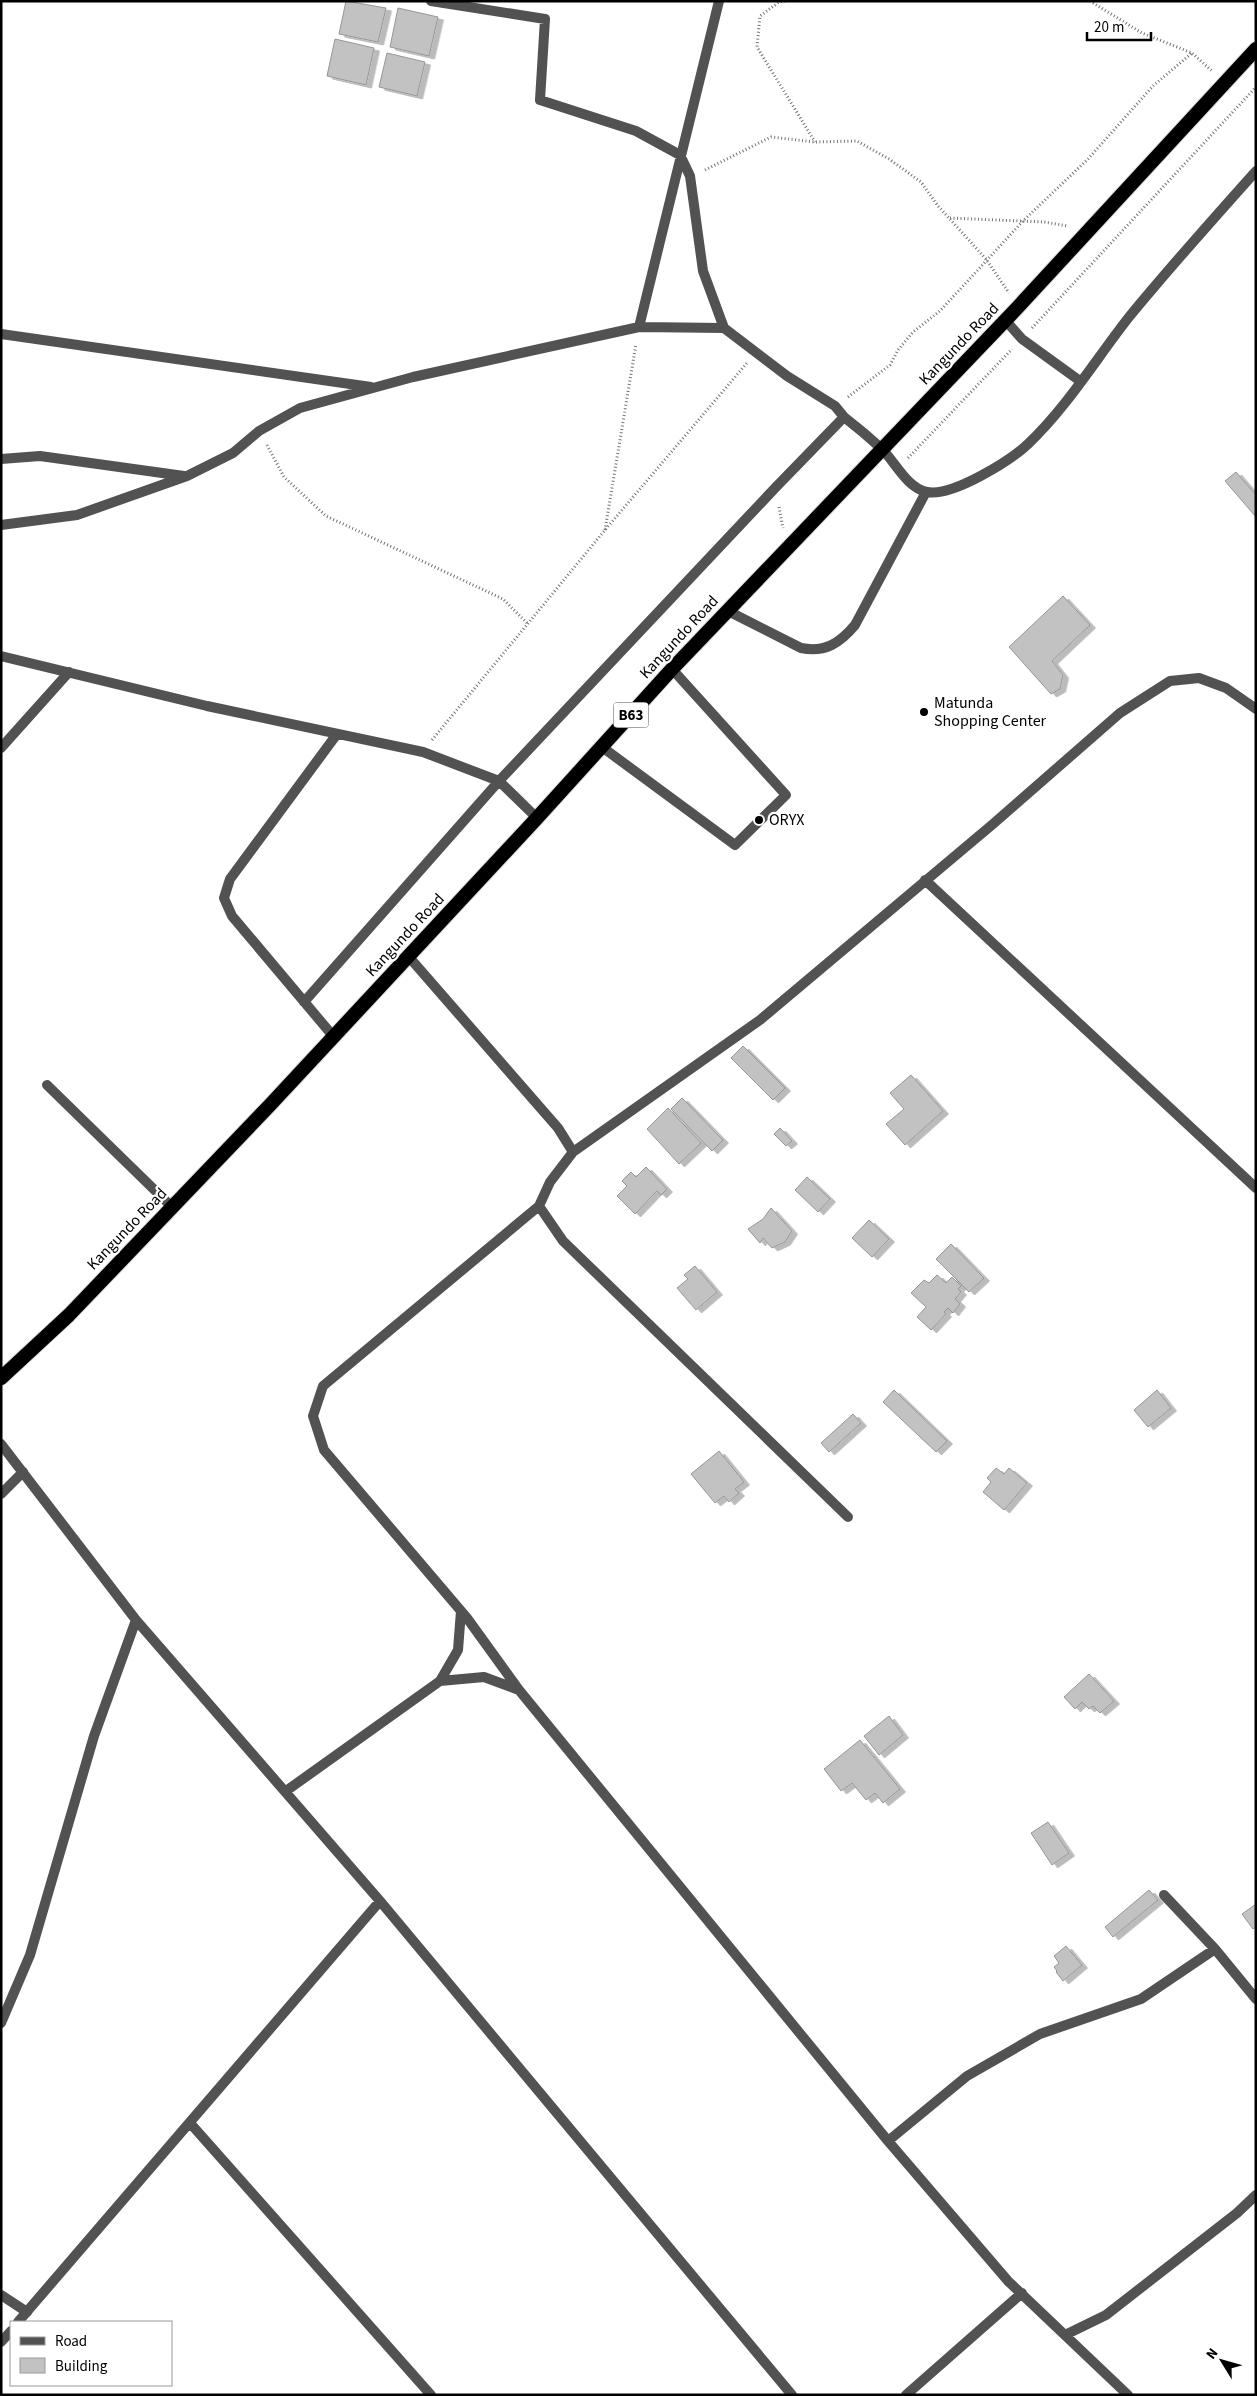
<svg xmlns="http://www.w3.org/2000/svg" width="1257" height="2396" font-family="'Source Sans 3',sans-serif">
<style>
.building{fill:#c2c2c2;stroke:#969696;filter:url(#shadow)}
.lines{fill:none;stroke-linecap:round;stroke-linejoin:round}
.trunk-casing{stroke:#dbdbdb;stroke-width:16}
.path{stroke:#747474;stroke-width:3;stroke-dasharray:1 2.5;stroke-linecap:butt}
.service{stroke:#525252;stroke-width:10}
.minor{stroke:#525252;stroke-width:10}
.trunk{stroke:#000;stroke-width:14}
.poi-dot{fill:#000;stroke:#fff;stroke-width:2}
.labels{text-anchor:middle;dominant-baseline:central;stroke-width:4.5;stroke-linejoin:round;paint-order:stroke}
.shield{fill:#fff;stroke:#4c4c4c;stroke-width:1}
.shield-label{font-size:15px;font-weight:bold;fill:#000}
.street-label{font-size:16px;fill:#000;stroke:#fff}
.poi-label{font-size:16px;fill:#000;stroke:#fff;text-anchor:start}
</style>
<defs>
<filter id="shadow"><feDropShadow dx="5.5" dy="3" stdDeviation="0" flood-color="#0004"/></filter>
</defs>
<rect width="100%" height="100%" fill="#fff"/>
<path class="building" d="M346,1L386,8L378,42L339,34Z
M398,8L438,17L429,56L390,47Z
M335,39L374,48L366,85L327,76Z
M387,53L425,62L417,96L379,87Z
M1236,472L1256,495V517L1225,481Z
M1063,596L1090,625L1052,661L1063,675L1060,689L1051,694L1009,647Z
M743,1046L785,1088L773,1100L731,1058Z
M911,1075L943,1111L905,1145L886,1124L904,1109L890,1093Z
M682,1098L723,1140L712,1151L671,1109Z
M668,1108L701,1143L679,1164L647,1129Z
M780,1128L792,1141L786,1146L774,1134Z
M646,1167L667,1189L661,1195L657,1191L635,1214L617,1196L627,1186L622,1181L631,1172L636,1177Z
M807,1177L830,1199L818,1212L795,1190Z
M771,1208L792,1231L785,1242L772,1248L763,1238L760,1243L748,1229L763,1219Z
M869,1220L889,1239L872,1257L852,1238Z
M951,1244L984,1278L969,1292L936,1259Z
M695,1266L717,1292L696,1310L677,1288L688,1279L684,1275Z
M937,1275L946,1283L952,1277L961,1286L958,1289L961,1292L955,1299L960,1304L953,1313L948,1308L944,1312L946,1314L931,1330L917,1317L926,1307L911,1293L924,1280L929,1283Z
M894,1390L947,1441L936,1452L883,1402Z
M1157,1390L1171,1408L1148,1427L1134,1410Z
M853,1414L861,1423L829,1452L821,1443Z
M719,1451L744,1482L735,1489L739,1493L729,1502L724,1496L715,1503L691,1474Z
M996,1468L1004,1474L1009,1468L1027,1483L1004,1510L983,1492L991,1482L987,1478Z
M1089,1674L1114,1701L1100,1713L1093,1706L1089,1709L1082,1702L1075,1709L1064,1697Z
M889,1716L903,1735L879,1755L864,1736Z
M860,1740L900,1789L883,1803L875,1793L866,1800L852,1783L841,1791L824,1769Z
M1048,1822L1069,1853L1052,1865L1031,1833Z
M1149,1890L1158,1900L1113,1937L1105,1927Z
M1256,1904V1927L1253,1929L1242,1914Z
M1066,1946L1082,1965L1063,1981L1056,1972L1057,1971L1054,1967L1059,1963L1054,1956Z"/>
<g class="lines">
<g class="trunk-casing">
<path id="trunk" d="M1,1378L69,1315L270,1105L537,818L672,669L1018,307L1256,49"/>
</g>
<path class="path" d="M785,1L779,2L760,16L757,47L815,142
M1090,1L1142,33L1192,53L1212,71
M705,170L771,137L815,142L857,141L889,159L921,182L938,206L986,259L1009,293
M950,218L1044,222L1068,226
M1032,328L1256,87
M848,397L890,365L898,350L913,332L940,311L1023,221L1088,159L1153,86L1192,53
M267,445L284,477L326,516L503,599L528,624
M908,458L1012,349
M779,507L783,528
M605,530L636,344
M432,740L605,530L747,363"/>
<path class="service" d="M728,611L801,648C825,653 840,643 855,625L926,492
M602,747L735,845L786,795L672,669
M47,1085L172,1207
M1,1494L23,1472
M1,2295L27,2312"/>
<path class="minor" d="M431,1L545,19L540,100L636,131L680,155L690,176L703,271L724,328L787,376L835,406L844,417L776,487L499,781L537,818
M1006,321L1022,339L1080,381
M639,327L719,1
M1,334L371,387
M844,417C857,427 870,438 882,449C895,462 907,488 927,492C952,497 1010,461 1028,444C1067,407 1096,359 1129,317C1170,267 1213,219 1256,171
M1,459L40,456L184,476
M1,525L77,515L187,476L233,453L259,431L300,408L413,377L639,327L724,328
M1,656L207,706L423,752L499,781L304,1002
M1,748L69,672
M925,880L1256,1188
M409,957L558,1128L573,1152
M333,1036L232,916L224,898L230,879L337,734
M1,1444L136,1620L380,1901L792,2395
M848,1517L563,1241L539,1206L550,1182L573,1152L760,1020L993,824L1120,713L1170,681L1199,678L1226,688L1256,709
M440,1681L458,1650L461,1611
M519,1690L467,1618L324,1450L313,1416L323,1386L539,1206
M286,1791L440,1681L484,1677L519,1690L888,2141L1008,2281L1128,2395
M1164,1895L1215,1949L1256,1999
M1,2023L30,1955L94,1736L136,1620
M190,2123L431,2395
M888,2141L967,2076L1040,2034L1141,1999L1215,1949
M18,2322L380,1901
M1065,2335L1106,2315L1237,2213L1256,2195
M1,2342L11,2331
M906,2395L1022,2293"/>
<use href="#trunk" class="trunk"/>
</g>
<g class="poi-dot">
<circle cx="924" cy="712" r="5"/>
<circle cx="759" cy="820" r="5"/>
</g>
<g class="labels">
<rect class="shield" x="613.5" y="702.5" width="35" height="25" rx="4"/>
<g class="shield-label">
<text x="631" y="715">B63</text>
</g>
<g class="street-label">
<text transform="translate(959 344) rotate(-46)">Kangundo Road</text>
<text transform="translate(679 637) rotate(-47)">Kangundo Road</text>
<text transform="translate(405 935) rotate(-47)">Kangundo Road</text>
<text transform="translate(127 1229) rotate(-46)">Kangundo Road</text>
</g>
<g class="poi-label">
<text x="934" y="703">Matunda<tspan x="934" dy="18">Shopping Center</tspan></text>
<text x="769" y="820">ORYX</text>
</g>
</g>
<rect width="1257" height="2396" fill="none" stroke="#000000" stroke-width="5"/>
<rect x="10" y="2321" width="162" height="65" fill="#ffffff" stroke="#999999"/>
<rect x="20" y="2337" width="25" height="8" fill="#525252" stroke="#999999"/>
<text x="55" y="2346" font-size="15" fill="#000000">Road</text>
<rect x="20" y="2358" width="25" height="15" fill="#c2c2c2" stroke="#999999"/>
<text x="55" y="2371" font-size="15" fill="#000000">Building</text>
<g transform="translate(1222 2361) rotate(307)" stroke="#ffffff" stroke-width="4" paint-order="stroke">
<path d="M0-4L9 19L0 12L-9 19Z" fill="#000000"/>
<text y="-8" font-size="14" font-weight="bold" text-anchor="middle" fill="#000000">N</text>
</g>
<path d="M1087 32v8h64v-8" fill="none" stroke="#000000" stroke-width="2.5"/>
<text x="1094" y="32" font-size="15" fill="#000000" stroke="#ffffff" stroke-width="4" paint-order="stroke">20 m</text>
</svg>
